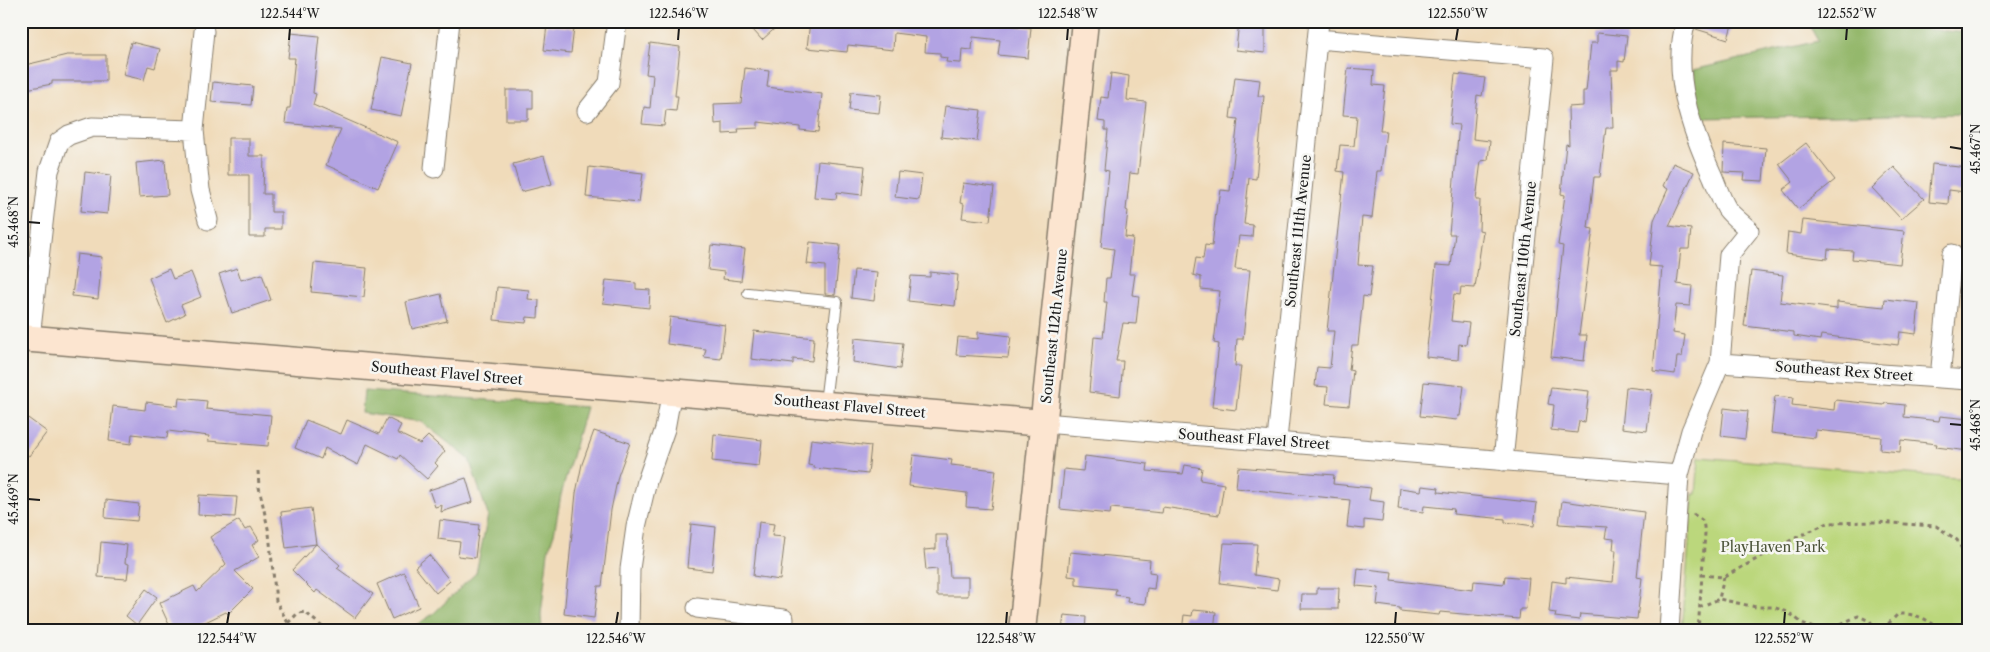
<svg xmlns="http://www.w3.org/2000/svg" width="1990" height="652" font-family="'Libre Caslon Text',serif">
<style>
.green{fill:#bbd77c;stroke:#6c7a4c}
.forest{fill:#94b86c;stroke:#586a44}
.building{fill:#b2a3e3}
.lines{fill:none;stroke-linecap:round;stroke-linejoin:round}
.lane-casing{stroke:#867c6b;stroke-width:12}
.street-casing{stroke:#867c6b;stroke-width:21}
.secondary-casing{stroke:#867c6b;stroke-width:29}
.path{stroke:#867c6b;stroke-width:3;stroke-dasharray:4 4;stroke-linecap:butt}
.lane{stroke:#fff;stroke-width:10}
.street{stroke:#fff;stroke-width:19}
.secondary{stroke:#fce5d0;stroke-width:26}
.ticks{fill:none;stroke:#1c1c1c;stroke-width:2}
.labels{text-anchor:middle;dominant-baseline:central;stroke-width:5;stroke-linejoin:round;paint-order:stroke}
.street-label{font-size:14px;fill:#1c1c1c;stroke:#f6f6f2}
.park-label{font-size:14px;fill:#4c5439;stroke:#f6f6f2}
.neatline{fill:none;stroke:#1c1c1c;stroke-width:2}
.ticks-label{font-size:12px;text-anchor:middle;fill:#1c1c1c}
</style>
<rect width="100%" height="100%" fill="#f6f6f2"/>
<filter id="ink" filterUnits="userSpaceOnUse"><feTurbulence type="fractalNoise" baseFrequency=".02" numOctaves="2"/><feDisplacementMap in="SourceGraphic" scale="10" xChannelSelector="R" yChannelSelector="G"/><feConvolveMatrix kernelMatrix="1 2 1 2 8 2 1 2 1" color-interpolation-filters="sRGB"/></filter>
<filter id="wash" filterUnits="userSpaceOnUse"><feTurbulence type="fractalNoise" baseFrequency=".0096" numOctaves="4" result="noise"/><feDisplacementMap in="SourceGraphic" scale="20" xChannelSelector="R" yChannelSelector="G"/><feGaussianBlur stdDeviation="1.12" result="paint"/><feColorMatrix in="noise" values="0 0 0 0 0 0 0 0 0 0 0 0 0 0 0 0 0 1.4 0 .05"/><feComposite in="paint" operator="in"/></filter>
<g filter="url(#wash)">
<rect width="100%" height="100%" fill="#f0dbba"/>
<path class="green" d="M1699,457L1969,479V631H1682L1693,494H1696Z"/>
<path class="forest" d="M1807,21H1896L1902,27L1969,33V114L1698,118L1693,70L1818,41Z
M364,391L586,407L561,495L554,534L548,551L541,615L542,631H407L433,614L476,573L488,515L469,459L422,422L362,413Z"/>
<g id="blocks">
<path class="building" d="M745,21H783L762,40Z
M810,21L866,24V21H977L1031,28L1028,58L998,55L1000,40L973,37L972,50L962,49L961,63H959L946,62L947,58L940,57V53L925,52L926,37L894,33L893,50L848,45L847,52L807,48Z
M1239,21H1265V53L1236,50Z
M1697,21H1733L1728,39L1696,29Z
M547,25L574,28L571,53L544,50Z
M291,33L319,36L313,93L316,94L313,105L398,142L378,188L326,165L341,129L285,123L287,108H290L294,67L295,58H288Z
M1597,33L1627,36L1624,62L1618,61V70H1611L1613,128H1606L1600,177H1594L1588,228L1593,229L1579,335H1587L1584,361L1551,357L1563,246L1558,245L1565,195L1561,194L1566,144L1569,145L1568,107L1583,106V91H1586L1591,43H1597Z
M131,42L160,49L155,68L148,66L144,80L123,75Z
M650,43L680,47L675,96H678L676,111L666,110L664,126L642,124L644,107L650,108L653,75L646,74Z
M67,55H106V81H52V84L21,90V66Z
M382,57L412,63L401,116L371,110Z
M745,68L769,71L767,87L822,94L818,132L800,130V127L758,122V128L738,129L739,133L723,134V123L715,124L714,104L741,103Z
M1348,68L1374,70L1373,85L1385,86L1380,131H1386L1381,171H1377L1372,218L1362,217L1358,265L1373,266L1369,297L1363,296L1358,345H1352L1349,370L1353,371L1349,406L1326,404L1328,387L1315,386L1317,367L1330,368L1334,331H1327L1344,172L1337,171L1340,145L1354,146L1357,116L1343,115Z
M1111,73L1129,76L1127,100L1146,102L1138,174L1130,173L1126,210L1128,211L1125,237L1133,238L1129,274H1135L1132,295L1139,296L1136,324L1123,323L1116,361H1123L1120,396L1089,392L1094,337L1103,338L1107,302H1104L1106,278H1110L1114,249L1101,247L1109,171L1104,170L1108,130H1105V122L1098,121L1101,97L1108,98Z
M1455,74L1485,78L1482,96L1477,95L1473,139L1490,141L1488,160L1481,161L1476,200H1480L1479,230L1483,231L1475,288L1461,287L1460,295L1454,294L1451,321L1469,323L1466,345L1459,344L1458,360L1426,357L1436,265L1451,266L1455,234H1449L1459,125L1450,124Z
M1235,77L1260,80L1258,96H1264L1256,179L1249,178L1244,224L1253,225L1252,237L1239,236L1235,269L1250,270L1243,339H1237L1235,366H1241L1236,410L1212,407L1219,344L1214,343L1220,291L1201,289V277L1193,275L1196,258L1203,259L1205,245L1212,246L1217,203H1219L1221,190L1230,191L1238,119L1230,118Z
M213,82L253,86L251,105L211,102Z
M506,90H533V109H528V120H506Z
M851,92L881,95L879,113L849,110Z
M945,106L981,110L977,141L941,137Z
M228,138H249V156H264L263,194H271V212H281V229H265V237H249V175H228Z
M1806,143L1835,180L1798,209L1783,190L1793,182L1779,164Z
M1724,144L1766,148L1763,181L1744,180L1745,173L1723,172Z
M544,156L552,184L521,192L513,164Z
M165,160L168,195L139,197L136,163Z
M818,161L865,166L862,195L837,192L836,199L814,197Z
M1673,163L1694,172L1669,226L1691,229L1689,249H1681L1677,284L1692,286L1690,306L1676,305L1673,333L1685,335L1682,357H1677L1675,374L1653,371L1662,267L1649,266L1654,220L1668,189L1663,186Z
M1932,164L1968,168L1965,192L1949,190L1948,204L1929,202Z
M589,167L643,173L639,202L586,197Z
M1894,167L1924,199L1901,219L1872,188Z
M85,172L111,175L107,214L81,211Z
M898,172L922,175L919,200L895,197Z
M963,183L994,187L990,221L962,218L964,204L960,203Z
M1803,220L1904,231L1900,264L1852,259L1853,251L1828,249L1827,259L1786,254L1788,232L1801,234Z
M810,242L840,245L835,295L825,294V266L807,264Z
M711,245L745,249L741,281L723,279L724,272L708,270Z
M77,254L102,257L98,299L72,296Z
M314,263L367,268L364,297L311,292Z
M237,268L241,280L262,274L271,300L232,313L219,274Z
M169,269L173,279L191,272L201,297L181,305L185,314L167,323L149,278Z
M854,270L877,272L874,301L851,298Z
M1751,271L1783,275L1780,302L1837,309V302L1884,307L1885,299L1919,303L1916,334L1900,332L1898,345L1821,335L1820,340L1794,336V332L1744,326Z
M930,272L958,275L955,306L908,301L911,276L930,277Z
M606,280L636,283V289L650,290L649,308L603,303Z
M497,287L529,290L528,299L539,300L538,318L527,317L526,323L494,320Z
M441,294L447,321L412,329L406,302Z
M670,317L725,325L721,359L704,357L706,349L667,344Z
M754,331L814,338L812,361L793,359V364L751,359Z
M978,332L1011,336L1008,358L956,355L958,337L978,339Z
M855,338L903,343L900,369L853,362Z
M1424,382L1464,386L1460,416H1458L1457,420L1420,416Z
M1551,387L1589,391L1585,422L1579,421L1577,433L1551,430L1554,405L1548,404Z
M1626,387L1652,390L1647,431L1622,428Z
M1775,396L1793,398L1792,405L1834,410L1835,400L1884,405L1885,403L1905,405L1904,417L1939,421L1940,416L1969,419V451L1936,447L1937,444L1901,440L1900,452L1880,450L1881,437L1816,430L1815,438L1771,433Z
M179,398L207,401L206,409L271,415L268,446L208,441L209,436L168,431L167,438L132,434L131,444L109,441L113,406L145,410L146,402L178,406Z
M1724,408L1748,411L1745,439L1721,436Z
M21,413L47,432L29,456L21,451Z
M387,418L401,425L397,433L420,444L428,436L445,451L435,463L438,466L427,479L400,455L398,459L367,444L358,465L325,448L321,459L295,448L306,420L341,434L347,420L379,434Z
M594,431L630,443L618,476L611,510L602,586H598L594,618L564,614L576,493L582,464Z
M714,434L762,440L759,466L712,461Z
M811,439L871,446L868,474L814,468V466L808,465Z
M913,455L952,460L951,465L996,470L991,509L966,507L967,493L909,486Z
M1085,456L1148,464L1147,471L1183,474L1185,465L1202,468L1200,480L1224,484L1219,515L1163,507L1162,513L1111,508L1110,514L1060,509L1064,469L1083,471Z
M1238,467L1334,475L1333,484L1371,488L1369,500L1384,502L1382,522L1364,520V529L1347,527L1350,500L1236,488Z
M466,478L473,502L441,512L442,505L435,507L429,490Z
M1422,486L1439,488L1438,492L1537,503L1534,526L1505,522V519L1453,514L1454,509L1424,506L1423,512L1398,509L1400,488L1421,491Z
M199,495L237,497L235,517L198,515Z
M106,500L139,504L137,521L105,518Z
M1562,501L1644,512L1637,577L1642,578L1637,619L1580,614L1579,620L1555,617L1556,613L1549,612L1552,581L1566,583V577L1613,582L1616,550H1613L1614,539L1605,538L1607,527L1559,524Z
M311,508L316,544L286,548L281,512Z
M239,520L245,530L251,527L259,540L252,545L259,557L235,571L253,589L228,614L226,612L187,631H172L159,603L194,586L197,592L226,564L210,537Z
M440,520L479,525L475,558L458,556L460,542L438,539Z
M759,522L774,524L772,536L785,537L780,580L753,576Z
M691,524L716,527L712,571L687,568Z
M936,535H947L950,577H968V596H937V569L926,570L924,550L936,549Z
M101,542L127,545L125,563L129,564L127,579L98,577Z
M1224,543L1257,544L1254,575L1279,579L1277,590L1220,583Z
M316,544L340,565L337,568L373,594L355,618L317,590L315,593L292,570Z
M1070,552L1150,560L1149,572L1156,573L1154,589L1147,588L1145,604L1127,602L1128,597L1115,595L1116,589L1076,585V577L1068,576Z
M429,555L450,581L436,593L415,567Z
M1358,568L1392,572L1391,580L1473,590L1474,581L1504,584L1505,576L1529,578L1526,609H1520L1519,619L1440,612L1439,615L1400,611V608L1377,605L1379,588L1356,586Z
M404,572L419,607L392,619L377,584Z
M1317,588H1339L1338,609H1301L1302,594H1317Z
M146,589L157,597L137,625L126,616Z
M1193,610L1216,612L1214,631H1182L1184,615L1192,616Z
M1064,615L1086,617L1085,631H1062Z"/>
</g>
</g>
<g filter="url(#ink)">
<use href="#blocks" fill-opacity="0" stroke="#867c6b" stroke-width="1"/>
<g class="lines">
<g class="lane-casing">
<path id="lane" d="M748,293L837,302L825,403"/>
</g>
<g class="street-casing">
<path id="street" d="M204,31L194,130L200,190L208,220
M1317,39L1544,58L1503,461
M587,111L609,83L617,21
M434,168L450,21
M30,338L49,171L59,142L69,135L92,127L194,130
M1720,363L1969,380
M1940,378L1952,254
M1044,423L1679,475
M1277,440L1319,21
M697,608L784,619L783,631
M629,631L630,569L636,527L647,481L665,429L672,391
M1669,631L1679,475L1691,431L1720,363L1729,255L1749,230C1742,223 1732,216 1727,209C1721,199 1717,187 1713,177C1691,129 1671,74 1686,21"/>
</g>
<g class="secondary-casing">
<path id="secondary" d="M21,338L1044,423
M1022,631L1085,21"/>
</g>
<path class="path" d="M258,471L259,487L269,533L276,601L288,623L281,631
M1693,514L1703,521L1705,533L1698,631
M1701,575L1724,577L1795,538L1828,523L1875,522L1936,526L1957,540L1969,561
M1724,577L1719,599L1756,607H1773L1788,612L1802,623L1817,629L1832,628L1858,616L1870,621L1877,631
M21,593L25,598L21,613
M1699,607L1719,599
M288,623L298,613L305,612L327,631
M1885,631L1888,624L1898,614C1917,613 1928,620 1943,631
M1966,631L1969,623"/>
<use href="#lane" class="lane"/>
<use href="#street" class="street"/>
<use href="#secondary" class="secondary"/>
</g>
</g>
<path class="ticks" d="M289,40L290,28M678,40L679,28M1067,40L1068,28M1456,40L1458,28M1846,40L1847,28M1950,147L1962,149M28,222L40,223M1950,424L1962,425M28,499L40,500M227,624L229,612M616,624L618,612M1006,624L1007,612M1395,624L1396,612M1784,624L1785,612"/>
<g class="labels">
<g class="street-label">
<text transform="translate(1298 231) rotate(-84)">Southeast 111th Avenue</text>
<text transform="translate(1523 259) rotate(-84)">Southeast 110th Avenue</text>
<text transform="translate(1054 326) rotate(-84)">Southeast 112th Avenue</text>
<text transform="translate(1844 371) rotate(4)">Southeast Rex Street</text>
<text transform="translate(447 373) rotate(5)">Southeast Flavel Street</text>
<text transform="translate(850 406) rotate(5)">Southeast Flavel Street</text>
<text transform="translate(1254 439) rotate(4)">Southeast Flavel Street</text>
</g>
<g class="park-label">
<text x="1773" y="547">PlayHaven Park</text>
</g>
</g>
<rect width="1990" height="652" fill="none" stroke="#f6f6f2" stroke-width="55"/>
<rect x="28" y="28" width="1934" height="596" class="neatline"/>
<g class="ticks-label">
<text x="290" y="18">122.544°W</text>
<text x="679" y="18">122.546°W</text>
<text x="1068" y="18">122.548°W</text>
<text x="1458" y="18">122.550°W</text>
<text x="1847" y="18">122.552°W</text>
<text transform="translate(1976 149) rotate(-90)" y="4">45.467°N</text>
<text transform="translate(14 222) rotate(-90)" y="4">45.468°N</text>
<text transform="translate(1976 425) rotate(-90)" y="4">45.468°N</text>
<text transform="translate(14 499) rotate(-90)" y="4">45.469°N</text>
<text x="227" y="643">122.544°W</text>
<text x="616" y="643">122.546°W</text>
<text x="1006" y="643">122.548°W</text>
<text x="1395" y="643">122.550°W</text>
<text x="1784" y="643">122.552°W</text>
</g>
</svg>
